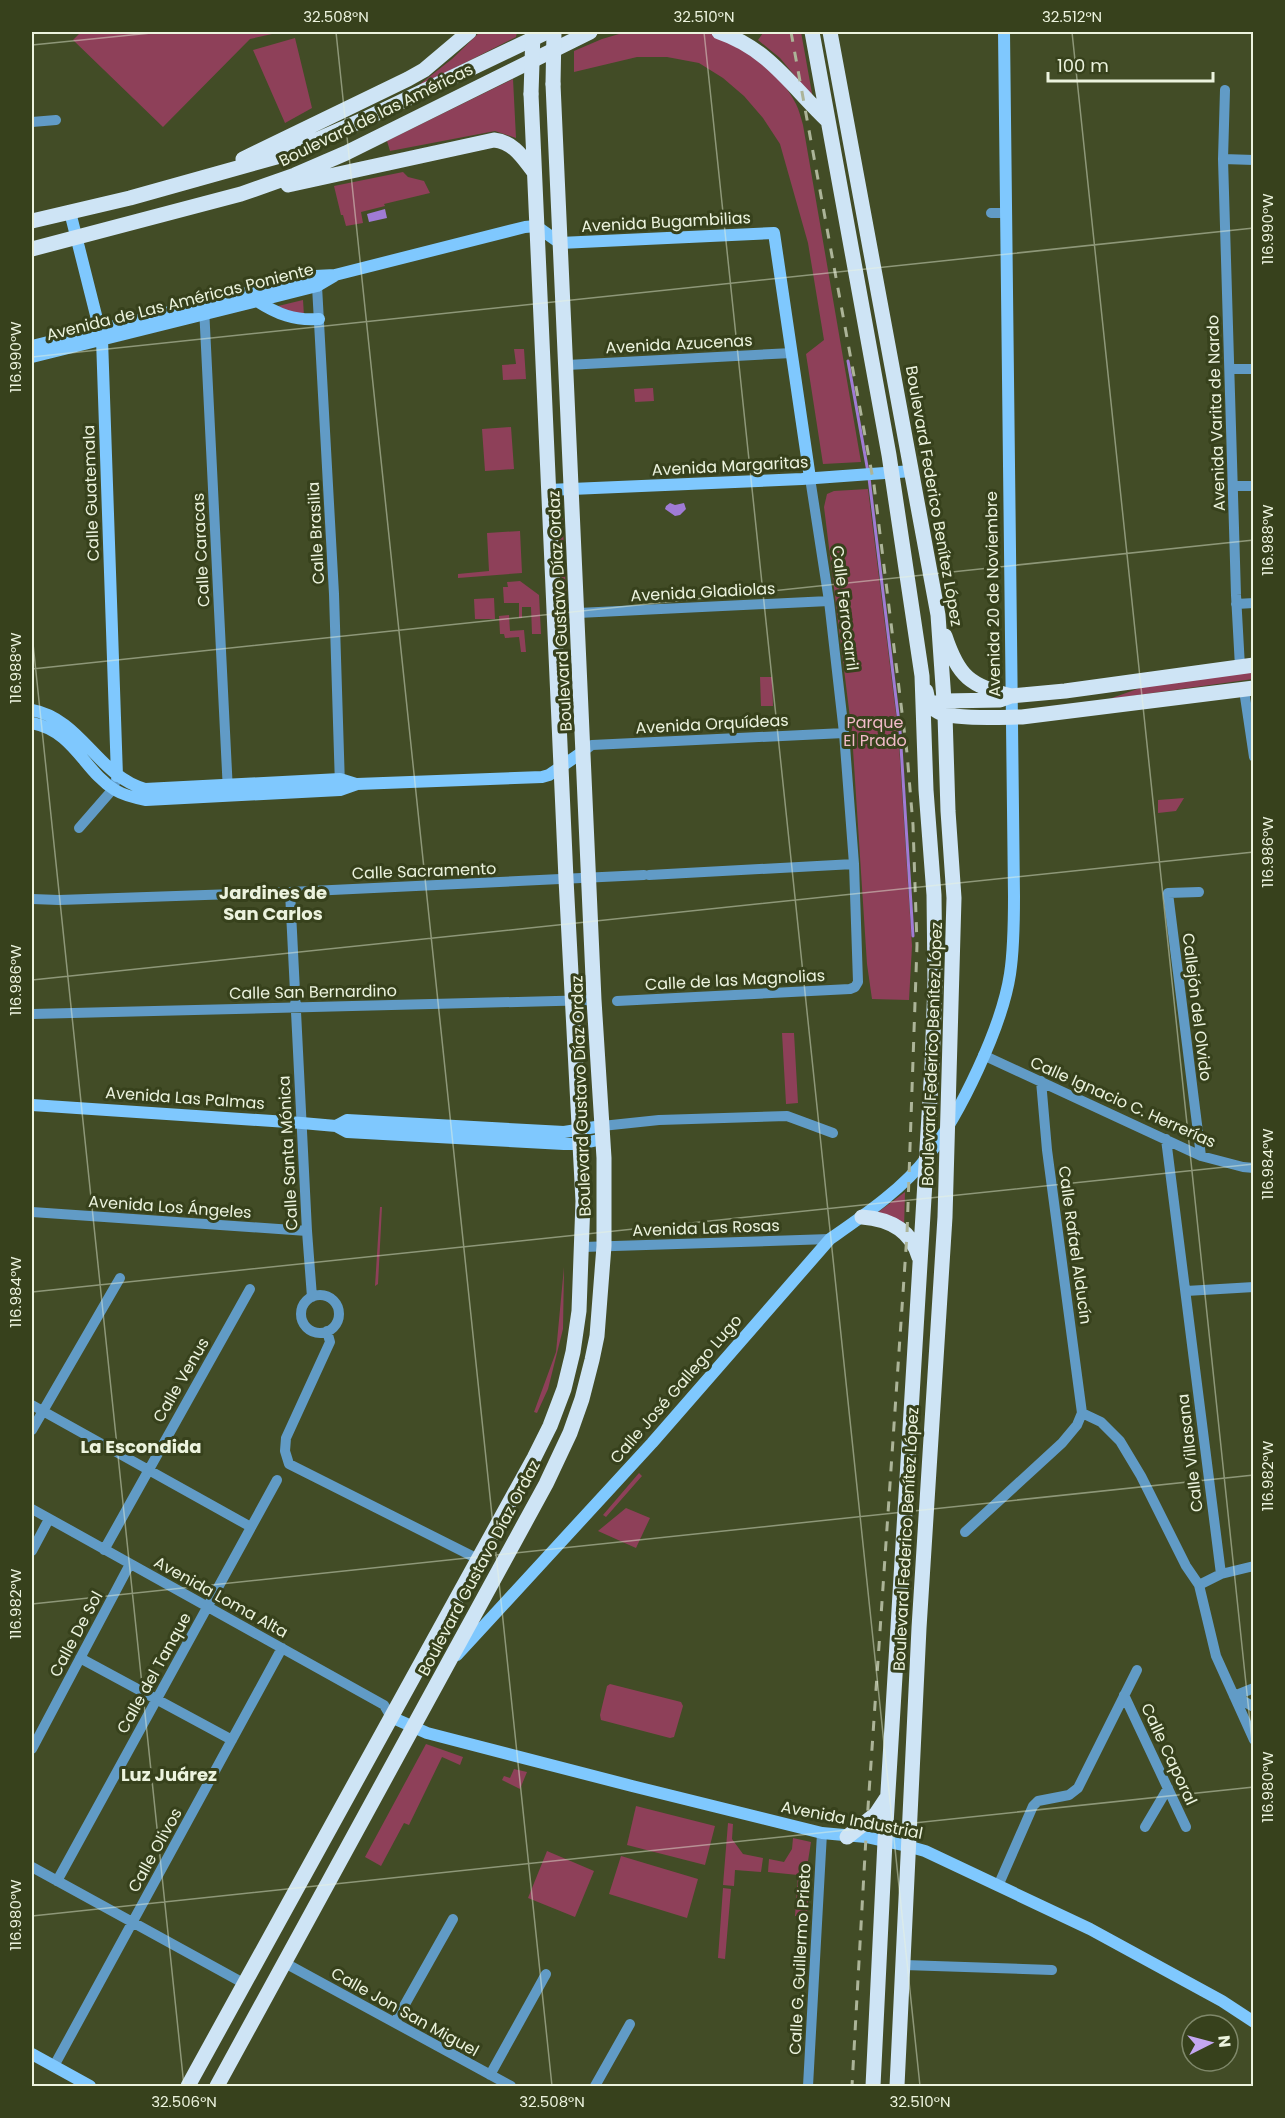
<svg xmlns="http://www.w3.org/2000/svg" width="1285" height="2118" font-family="Poppins,sans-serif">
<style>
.green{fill:#8e4059}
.water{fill:#a07bd5}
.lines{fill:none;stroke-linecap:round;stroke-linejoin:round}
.stream{stroke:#a07bd5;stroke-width:3}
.street{stroke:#619bc6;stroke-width:10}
.secondary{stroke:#7fc8fe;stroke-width:12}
.primary{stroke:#cee4f5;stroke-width:15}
.rail{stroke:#acb498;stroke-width:3;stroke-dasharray:10 10;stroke-linecap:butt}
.primary-bridge{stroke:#cee4f5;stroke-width:15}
.ticks{fill:none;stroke:#ecf3de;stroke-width:1.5;stroke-opacity:0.45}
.labels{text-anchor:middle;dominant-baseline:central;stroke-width:6;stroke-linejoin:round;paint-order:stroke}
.street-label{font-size:16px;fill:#ecf3de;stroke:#37411c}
.park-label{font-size:16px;fill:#f2bbc9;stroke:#37411c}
.neighbourhood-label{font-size:18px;font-weight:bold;fill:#ecf3de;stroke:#37411c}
.neatline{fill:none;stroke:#ecf3de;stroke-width:2}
.ticks-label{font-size:15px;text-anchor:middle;fill:#ecf3de}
</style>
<rect width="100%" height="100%" fill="#424c26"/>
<path class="green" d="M81,32H281L250,39L163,127L73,40Z
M480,32H517L516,37L415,88L452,59Z
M626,32C647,32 685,28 704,32C741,40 779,70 796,104C799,110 801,118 803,125L861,462L823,464L806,354L824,340L808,243L780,144L763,118L744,96L723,78L699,63L667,57H637L574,72V51L602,39Z
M770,32L776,34L801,32L813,99L797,81L795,76L780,58L758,40L763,33Z
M295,38L312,108L285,123L253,50Z
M513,79L516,138L495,131L390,151L387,141Z
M403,172L408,177L424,181L430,193L384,204L385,206L361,212L363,223L346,226L343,215H341L334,186Z
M303,300L304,316L274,307Z
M514,349H524L526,379L503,380L502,365L516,364Z
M653,388L654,401L635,402L634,389Z
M511,427L514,469L485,471L482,429Z
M868,489L898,730L912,946L909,1000L872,999L867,964L852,734L824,507L827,494L834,491Z
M557,507H562L566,597L560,571Z
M520,531L522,573L458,578V574L489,571L487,533Z
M520,581L539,595L541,634H532L531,607H522V618H519V603H504L503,587H508L507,582Z
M494,598L495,619H475L474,599Z
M509,615L510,631L524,630L526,652H521L519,637L505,638L504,634H500L499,616Z
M1253,672V679L1109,699L1143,687Z
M760,677H772L773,706H761Z
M1184,798L1176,811L1158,813V800Z
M782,1033H794L798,1103L786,1104Z
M905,1192L904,1229L877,1213Z
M380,1207H382L378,1284L375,1286Z
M564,1267L563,1329L548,1389L537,1413L534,1412L556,1352Z
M639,1473L642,1476L606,1517L603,1515Z
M626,1508L650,1518L636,1548L598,1531Z
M610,1684L681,1702L683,1706L674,1737L670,1738L601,1720L600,1715L607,1686Z
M426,1744L463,1757L460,1765L442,1757L409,1825L404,1823L381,1866L365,1857Z
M514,1769L527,1772L520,1789L502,1780L504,1776L510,1778Z
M636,1806L715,1826L705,1865L627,1845Z
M728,1823L733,1824L732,1839L743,1854L763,1858L761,1872L735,1870L734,1886L723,1885Z
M793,1838L811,1842L808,1861L810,1862L807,1916H795L798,1875L768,1872L769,1859L784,1862L792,1849Z
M547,1851L594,1871L575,1917L528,1898Z
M621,1856L698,1879L687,1918L609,1894Z
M723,1888L731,1889L725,1959L718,1958Z"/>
<path class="water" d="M385,209L387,218L369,222L367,214Z
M670,503L675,505L684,503L686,509L680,515L675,516L665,509L666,506Z"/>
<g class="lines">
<path class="stream" d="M848,361L868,472
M869,478L900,731L913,936"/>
<path class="street" d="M1225,90L1223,159L1236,595L1240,667
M32,122L56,120
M1223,159L1254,160
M991,213H1006
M315,278L317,286L334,594L340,786
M204,307L228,792
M567,365L792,353
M1230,369H1254
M1233,486H1254
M1236,604L1254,603
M578,613L829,601
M1244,690L1254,757
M584,751L592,745L844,733
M79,828L113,789L117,776
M649,875L854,864
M290,892L307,1231L312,1297
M1199,892L1168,893L1201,1156
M32,899L59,900L290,892L644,875
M617,1001L850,989L855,987L858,982L854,864L844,733L829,601L810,478
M32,1014L594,1000
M983,1055L1201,1156L1243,1167L1254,1168
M602,1126L659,1120L787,1116L833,1133
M1166,1139L1221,1574L1199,1585L1216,1656L1254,1740
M32,1212L307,1231
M583,1247L830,1239
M1186,1291L1254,1287
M301 1314a19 19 0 1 1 38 0a19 19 0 1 1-38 0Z
M327,1331L330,1342L286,1438L285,1451L289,1464L478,1559
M32,1405L251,1527
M1082,1413L1101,1422L1120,1441L1141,1476L1186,1566L1199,1585
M32,1430L120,1278
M32,1509L384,1705L391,1717
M965,1532L1062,1443L1077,1425L1082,1413L1047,1150L1041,1081
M104,1550L250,1289
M32,1551L49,1519
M1221,1574L1254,1566
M80,1658L232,1740
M1124,1695L1186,1827
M1234,1696L1254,1707
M1234,1696L1254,1688
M32,1749L130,1564
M1145,1827L1168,1788
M32,1867L245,1984
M57,1881L277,1480
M998,1886L1033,1806L1038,1801L1069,1795L1078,1788L1137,1670
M285,1963L511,2086
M904,1965L1052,1970
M395,2022L453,1919
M54,2066L282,1648
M490,2075L546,1974
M595,2086L630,2024
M808,2086L822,1833"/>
<path class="secondary" d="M70,212L102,339L117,776
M257,301C277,314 295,321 319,319
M32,346L315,276L335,275L525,227L536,226L560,243L774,233L810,478
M32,357L317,286L334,276
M548,490L802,479L912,471
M32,710C81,719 98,776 145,789L340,779L356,784
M32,723C74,731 84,771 115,790C125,796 135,798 146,800L340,790L357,784L542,777L549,775L584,751
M32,1105L302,1123L336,1126L347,1132L564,1144H579L603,1139
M336,1126L347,1120L564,1132L602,1126
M457,1655L652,1443L830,1239C863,1216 903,1189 928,1156C960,1114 1002,1027 1010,974C1014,948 1014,921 1014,896L1004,32
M391,1717L427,1733L632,1786L822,1833L866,1837L907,1846L925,1851L1090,1929L1222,2001L1254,2022
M32,2054L90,2086"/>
<path class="primary" d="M719,32C769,49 791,86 828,121
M812,32L889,455L922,676L926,790L934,895L935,982L932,1066L885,1841L873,2086
M830,32L938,615L945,715L948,811L954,898L945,1217L919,1628L897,2086
M243,159L408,79L424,70L469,32
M288,185L494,140C514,142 523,158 534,172
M32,221L130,198L280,156L365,119L547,32
M32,249L241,194L295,175L346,153L590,32
M945,636C959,678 970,685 1011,696
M926,691C927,698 930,707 937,711C948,720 1005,717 1022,717L1254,688
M936,703L944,701L1000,700L1011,696L1065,691L1254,665
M862,1217C889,1219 911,1230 919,1257
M847,1837L876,1814L886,1799
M188,2086L534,1458L550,1426L564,1389L573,1352L579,1311L583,1201L566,879L531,94
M217,2086L546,1484L570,1433L582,1399L592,1360L597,1336L604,1246V1158L594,1000L553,84"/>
<path class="rail" d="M791,32L874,485L907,753L913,825L917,945L907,1234L866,1837L852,2086"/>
<path class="primary-bridge" d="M553,84L554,32
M531,94L533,32"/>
</g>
<path class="ticks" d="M336,32L552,2086M704,32L920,2086M1072,32L1254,1760M32,45L161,32M32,357L1254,228M32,634L184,2086M32,669L1254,540M32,980L1254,852M32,1292L1254,1164M32,1604L1254,1475M32,1916L1254,1787"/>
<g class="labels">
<g class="street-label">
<text transform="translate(376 115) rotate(-26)">Boulevard de las Américas</text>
<text transform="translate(666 222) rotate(-3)">Avenida Bugambilias</text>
<text transform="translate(180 302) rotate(-14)">Avenida de Las Américas Poniente</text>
<text transform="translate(679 344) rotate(-3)">Avenida Azucenas</text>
<text transform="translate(1216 413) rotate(-92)">Avenida Varita de Nardo</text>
<text transform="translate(730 466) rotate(-3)">Avenida Margaritas</text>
<text transform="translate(91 493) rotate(-92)">Calle Guatemala</text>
<text transform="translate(934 496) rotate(80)">Boulevard Federico Benítez López</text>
<text transform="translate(316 533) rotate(-93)">Calle Brasilia</text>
<text transform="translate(201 550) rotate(-93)">Calle Caracas</text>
<text transform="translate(703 592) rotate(-3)">Avenida Gladiolas</text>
<text transform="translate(993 594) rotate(-91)">Avenida 20 de Noviembre</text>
<text transform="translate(845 608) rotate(83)">Calle Ferrocarril</text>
<text transform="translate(560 611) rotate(-93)">Boulevard Gustavo Díaz Ordaz</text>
<text transform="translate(712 724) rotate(-3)">Avenida Orquídeas</text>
<text transform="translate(424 871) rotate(-2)">Calle Sacramento</text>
<text transform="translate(735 980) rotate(-3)">Calle de las Magnolias</text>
<text transform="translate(313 992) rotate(-1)">Calle San Bernardino</text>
<text transform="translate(1197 1007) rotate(83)">Callejón del Olvido</text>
<text transform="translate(932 1054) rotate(-88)">Boulevard Federico Benítez López</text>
<text transform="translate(581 1096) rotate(-92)">Boulevard Gustavo Díaz Ordaz</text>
<text transform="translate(185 1098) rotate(4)">Avenida Las Palmas</text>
<text transform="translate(1123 1102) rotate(24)">Calle Ignacio C. Herrerías</text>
<text transform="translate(288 1153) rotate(-93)">Calle Santa Mónica</text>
<text transform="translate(170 1207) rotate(4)">Avenida Los Ángeles</text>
<text transform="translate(706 1228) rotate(-2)">Avenida Las Rosas</text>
<text transform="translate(1075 1245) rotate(82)">Calle Rafael Alducín</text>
<text transform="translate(181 1380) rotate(-60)">Calle Venus</text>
<text transform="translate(676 1389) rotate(-49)">Calle José Gallego Lugo</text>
<text transform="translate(1190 1453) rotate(-97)">Calle Villasana</text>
<text transform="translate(906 1539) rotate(-87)">Boulevard Federico Benítez López</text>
<text transform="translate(479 1568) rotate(-62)">Boulevard Gustavo Díaz Ordaz</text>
<text transform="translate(221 1597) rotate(29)">Avenida Loma Alta</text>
<text transform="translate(76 1634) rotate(-62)">Calle De Sol</text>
<text transform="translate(154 1673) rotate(-61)">Calle del Tanque</text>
<text transform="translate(1169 1754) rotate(65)">Calle Caporal</text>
<text transform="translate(852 1820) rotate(11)">Avenida Industrial</text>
<text transform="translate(155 1850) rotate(-61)">Calle Olivos</text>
<text transform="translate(800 1959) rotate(-87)">Calle G. Guillermo Prieto</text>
<text transform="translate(405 2012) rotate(29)">Calle Jon San Miguel</text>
</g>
<g class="park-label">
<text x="875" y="722">Parque<tspan x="875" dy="18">El Prado</tspan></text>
</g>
<g class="neighbourhood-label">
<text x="273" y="892">Jardines de<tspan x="273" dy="21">San Carlos</tspan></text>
<text x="141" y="1446">La Escondida</text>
<text x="169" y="1774">Luz Juárez</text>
</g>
</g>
<rect width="1285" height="2118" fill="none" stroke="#37411c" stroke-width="66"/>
<g transform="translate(1210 2043) rotate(84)"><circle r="28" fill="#37411c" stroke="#7f886a" stroke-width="1.5"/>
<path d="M0-4.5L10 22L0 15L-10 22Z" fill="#c4a7f1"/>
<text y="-9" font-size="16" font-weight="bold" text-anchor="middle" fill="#ecf3de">N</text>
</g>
<path d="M1048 72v9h165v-9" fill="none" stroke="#ecf3de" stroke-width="3"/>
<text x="1057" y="72" font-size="18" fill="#ecf3de" stroke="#37411c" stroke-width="4.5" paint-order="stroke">100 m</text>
<rect x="33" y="33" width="1219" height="2052" class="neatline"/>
<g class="ticks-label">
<text x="336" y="22">32.508°N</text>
<text x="704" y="22">32.510°N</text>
<text x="1072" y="22">32.512°N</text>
<text transform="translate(1268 229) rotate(-90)" y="5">116.990°W</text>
<text transform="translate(16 357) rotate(-90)" y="5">116.990°W</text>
<text transform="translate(1268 540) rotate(-90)" y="5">116.988°W</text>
<text transform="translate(16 668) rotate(-90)" y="5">116.988°W</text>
<text transform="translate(1268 852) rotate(-90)" y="5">116.986°W</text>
<text transform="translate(16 980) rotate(-90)" y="5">116.986°W</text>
<text transform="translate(1268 1164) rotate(-90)" y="5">116.984°W</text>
<text transform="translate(16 1292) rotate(-90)" y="5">116.984°W</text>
<text transform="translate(1268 1476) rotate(-90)" y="5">116.982°W</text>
<text transform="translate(16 1604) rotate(-90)" y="5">116.982°W</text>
<text transform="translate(1268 1787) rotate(-90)" y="5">116.980°W</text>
<text transform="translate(16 1915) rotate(-90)" y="5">116.980°W</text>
<text x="184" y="2107">32.506°N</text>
<text x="552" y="2107">32.508°N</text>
<text x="920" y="2107">32.510°N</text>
</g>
</svg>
